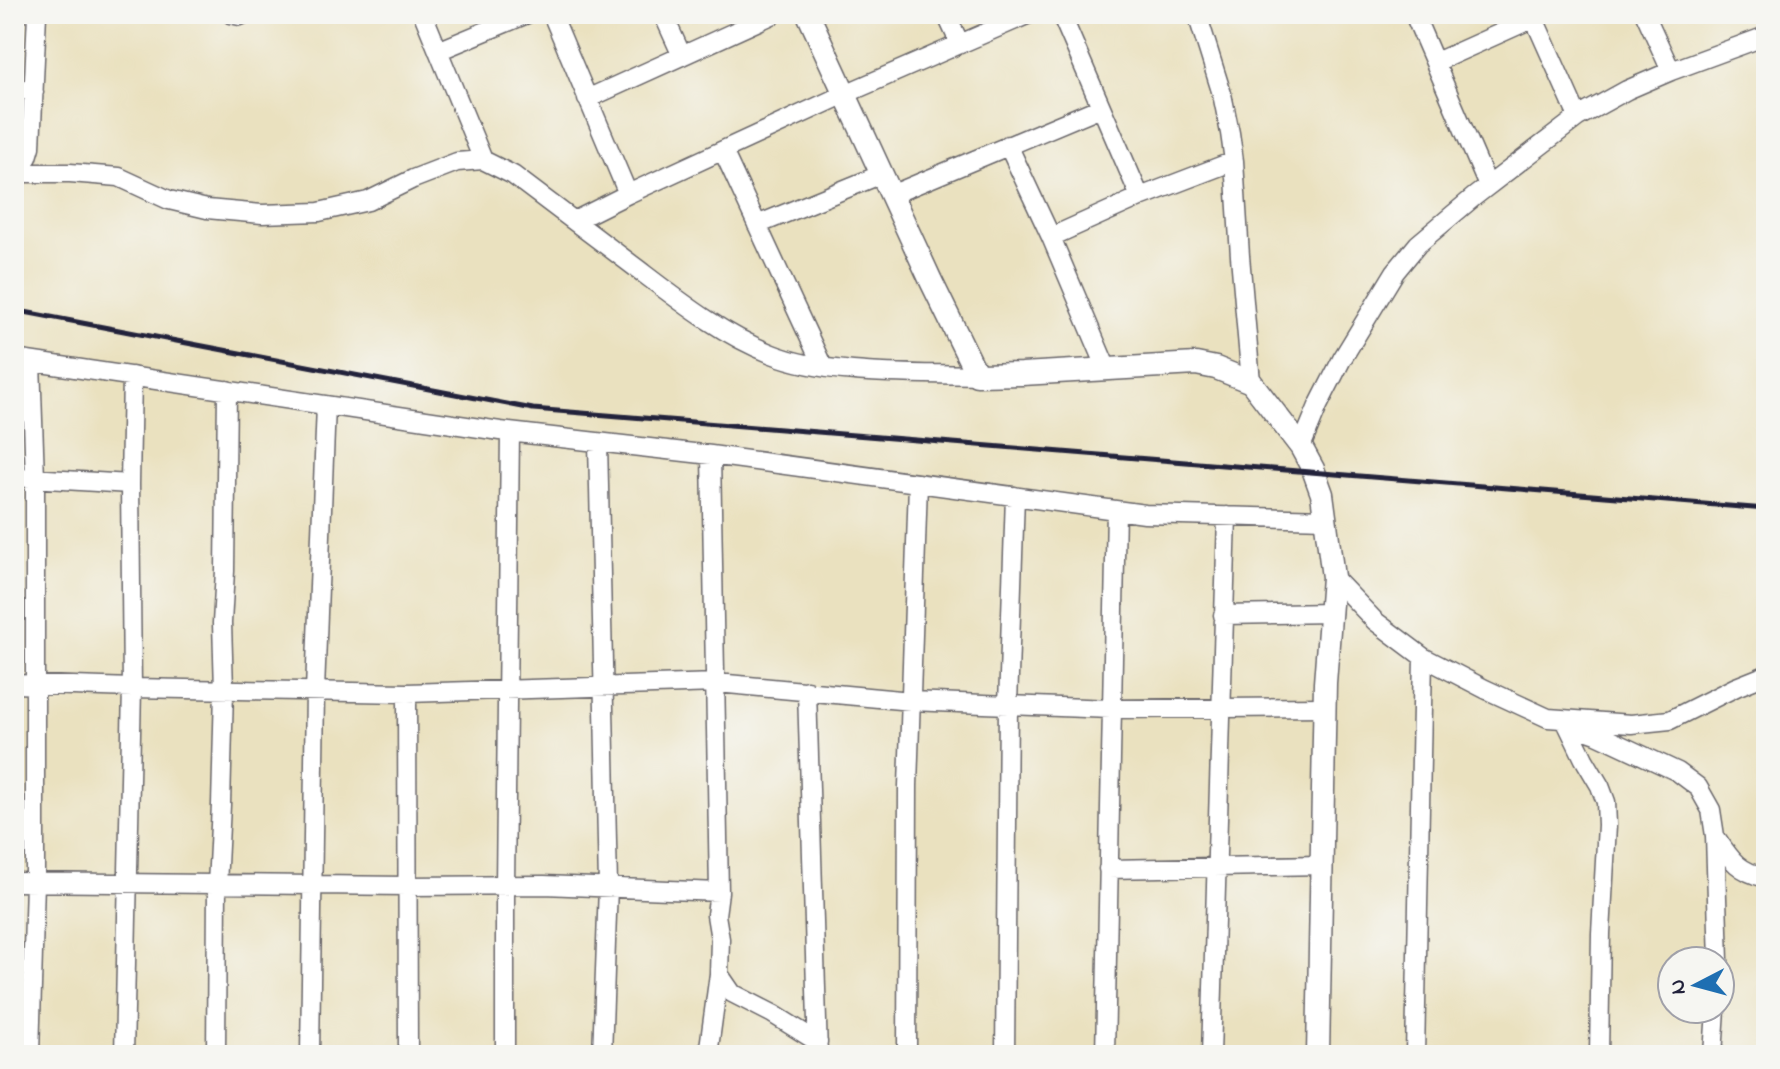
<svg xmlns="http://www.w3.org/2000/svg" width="1780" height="1069" font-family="'Indie Flower',sans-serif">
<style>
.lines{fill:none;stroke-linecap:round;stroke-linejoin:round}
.minor-casing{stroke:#686569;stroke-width:21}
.tertiary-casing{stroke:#686569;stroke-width:25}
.minor{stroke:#fff;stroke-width:18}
.tertiary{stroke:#fff;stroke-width:22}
.rail{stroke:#22223b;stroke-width:5}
</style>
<rect width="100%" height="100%" fill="#f6f6f2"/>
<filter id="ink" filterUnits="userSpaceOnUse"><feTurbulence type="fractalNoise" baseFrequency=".0125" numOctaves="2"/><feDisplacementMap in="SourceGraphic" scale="16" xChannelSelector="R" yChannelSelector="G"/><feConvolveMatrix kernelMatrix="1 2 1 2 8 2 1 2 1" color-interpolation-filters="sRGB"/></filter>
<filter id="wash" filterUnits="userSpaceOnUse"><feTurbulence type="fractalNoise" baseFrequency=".006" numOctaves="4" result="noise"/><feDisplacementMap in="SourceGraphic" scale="32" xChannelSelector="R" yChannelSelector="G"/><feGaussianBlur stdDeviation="1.8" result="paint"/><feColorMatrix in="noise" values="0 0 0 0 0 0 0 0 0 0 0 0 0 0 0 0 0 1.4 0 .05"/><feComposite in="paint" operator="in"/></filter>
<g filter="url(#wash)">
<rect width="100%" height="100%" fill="#eae1bf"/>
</g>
<g filter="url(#ink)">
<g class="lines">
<g class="minor-casing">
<path id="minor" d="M231,14L240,16L244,14
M423,14L483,160
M552,14L628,194
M663,14L682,56
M946,14L960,44
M1061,14L1140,197
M1197,14L1222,94L1230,133L1234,161L1240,256L1251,382
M1414,14L1488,186
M1532,14L1578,117
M1645,14L1671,71
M438,51L527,14
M1436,62L1534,18
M14,88L34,92
M587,99L774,14
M1008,145L1051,237L1107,369
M723,151L823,367
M14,173H70L119,177L169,200L207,209L262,214L319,212L368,201L413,179L457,162L483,160L513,175C555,207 597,238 639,270C681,302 723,335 772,354C830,377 914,373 977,375
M14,175L28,157L31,147L37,14
M891,195L1101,107
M574,221L628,194L845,94L1029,14
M757,225L882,174
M1051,237L1140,197L1234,161
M14,359L500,431L711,455L1145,514L1326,519
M598,442L608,886L602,1055
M1301,447L1318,406L1342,359L1395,272L1418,244L1475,196L1578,117L1627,90L1671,71L1766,36
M14,477L130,484
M1333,577L1375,621L1423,657L1485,689L1548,718L1631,724L1670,720L1736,687L1766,675
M1223,615L1332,613
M14,684L132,688L407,693L717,683L911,701L1008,705L1111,709L1325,707
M807,690L818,1055
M407,693L408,1055
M1567,724L1584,759L1600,786L1606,802L1607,825L1601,933L1599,1055
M1577,727L1597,734L1678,772L1698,787L1711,810L1715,836L1719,961
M1715,836C1731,860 1737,871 1766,878
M1108,869L1321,865
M14,882L407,886L544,885L719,892
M719,974L732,993L773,1014L818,1042
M30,1055L35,882V478L31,362
M124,1055L132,688L130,484L132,376
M216,1055L217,885L221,805L224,690L222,623L225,571L227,390
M310,1055L315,691L326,405
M505,1055V886L510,432
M708,1055L719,974L720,939L716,915L719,892L711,455
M907,1055L908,786L918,483
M1005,1055L1008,705L1015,496
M1105,1055L1116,510
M1211,1055L1227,516
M1415,1055L1423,657
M1713,1055L1716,1009"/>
</g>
<g class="tertiary-casing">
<path id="tertiary" d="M808,14L931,281L977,375L1022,374L1196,364L1216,368L1251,382L1301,447L1313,469L1322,494L1333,577L1325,683L1318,1055"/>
</g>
<use href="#minor" class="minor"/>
<use href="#tertiary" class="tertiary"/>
<path class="rail" d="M14,310L533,409L1766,509"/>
</g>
</g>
<rect width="1780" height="1069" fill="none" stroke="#f6f6f2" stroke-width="48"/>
<g transform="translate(1696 985) rotate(264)"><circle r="38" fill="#f6f6f2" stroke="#a1a1a9" stroke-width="2"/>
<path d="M0-6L14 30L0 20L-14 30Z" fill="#1f6fb2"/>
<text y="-12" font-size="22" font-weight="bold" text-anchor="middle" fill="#22223b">N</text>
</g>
</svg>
